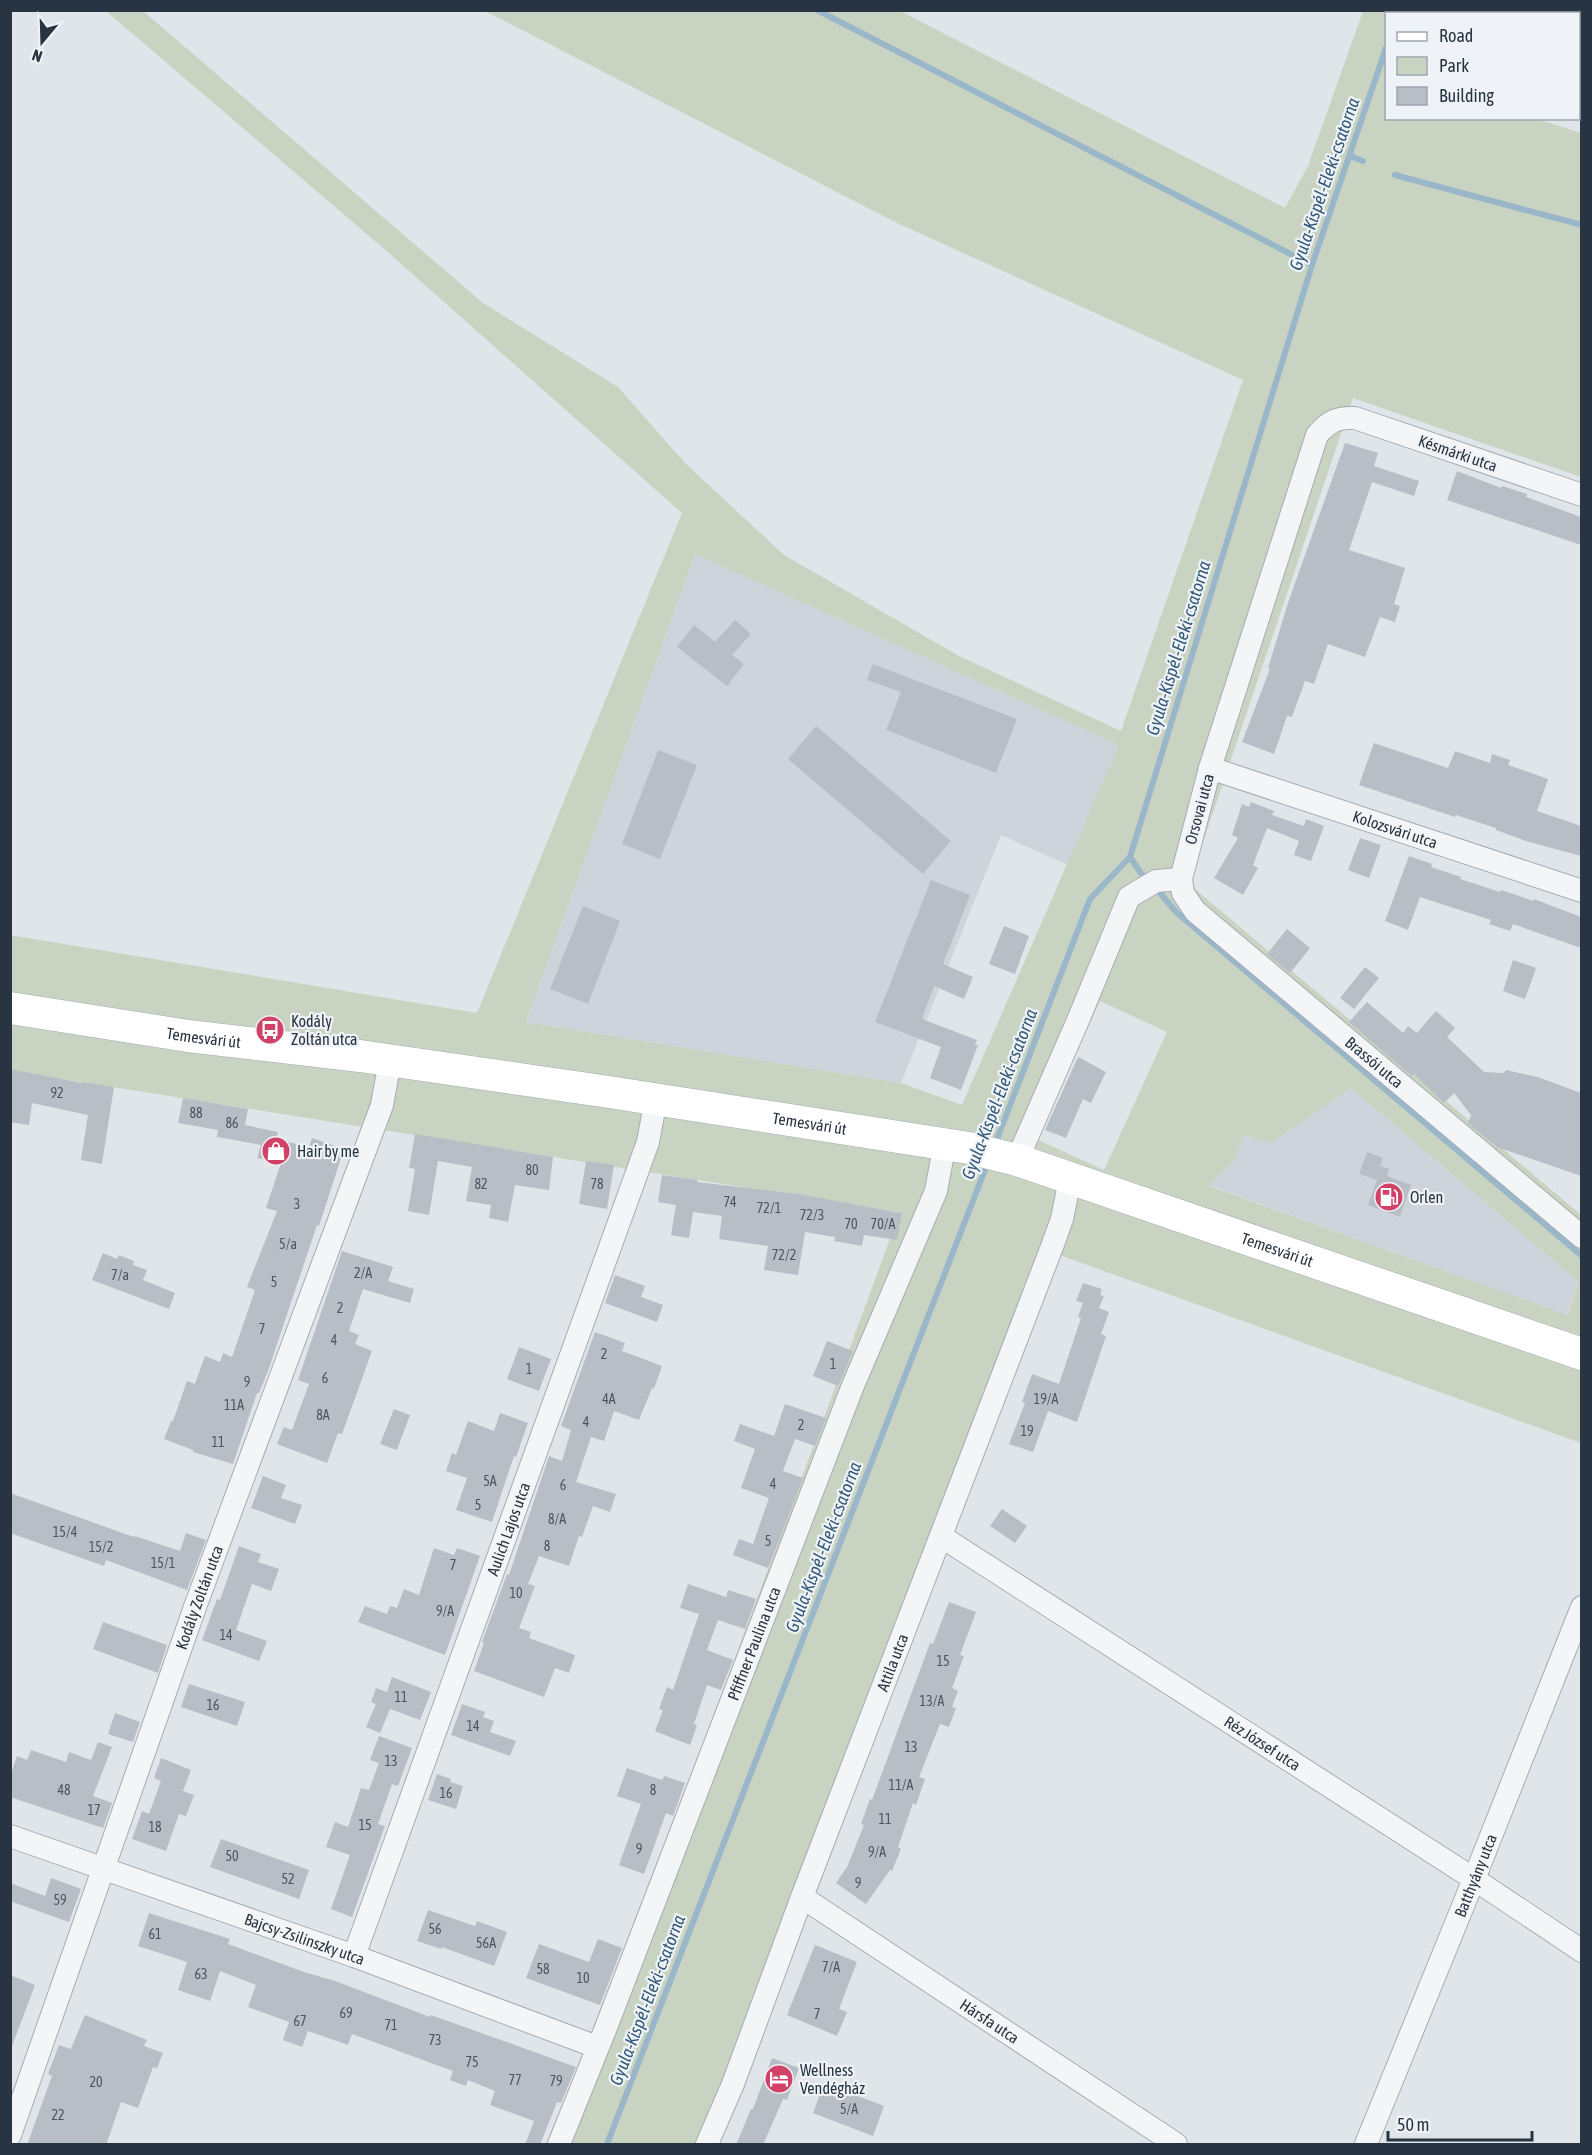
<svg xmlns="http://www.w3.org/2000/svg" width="1592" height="2155" font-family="'Asap Condensed',sans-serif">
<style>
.built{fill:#ced4db}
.green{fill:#c8d3c1;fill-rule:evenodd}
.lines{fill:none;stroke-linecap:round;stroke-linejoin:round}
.stream{stroke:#9ab7ca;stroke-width:6}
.building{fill:#b7bec6}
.street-casing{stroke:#a5acb3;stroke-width:24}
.secondary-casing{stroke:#a5acb3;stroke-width:33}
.street{stroke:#f3f5f7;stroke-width:22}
.secondary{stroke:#fff;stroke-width:32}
.labels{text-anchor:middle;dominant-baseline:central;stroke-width:4.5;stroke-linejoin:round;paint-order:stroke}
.number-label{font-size:14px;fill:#4c5662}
.street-label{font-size:16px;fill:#283441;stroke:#eff3f7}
.poi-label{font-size:16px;fill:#283441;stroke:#eff3f7;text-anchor:start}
.water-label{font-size:18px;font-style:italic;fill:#315876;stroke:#eff3f7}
</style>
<rect width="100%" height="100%" fill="#e0e5e9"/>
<path class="built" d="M695,554L1119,745L1068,865L1001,835L901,1083L526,1022Z
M1351,1088L1579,1282L1566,1315L1208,1185L1235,1160L1242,1135L1271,1143Z"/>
<path class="green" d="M106,11H143L483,303L618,387L685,463L784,555L959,656L1121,731L1243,380L895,222L485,11H900L1285,208L1308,166L1363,11H1459L1458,14H1386V118L1537,119L1581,133V477L1353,398L1189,884L1581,1215V1443L1057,1254L715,2144H549L604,2012L900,1212L11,1071L10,935L477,1013L682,513L382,247ZM695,554L1119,745L962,1105L901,1083L526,1022ZM1100,1001L1167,1032L1104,1170L1036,1139ZM1351,1088L1579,1282L1567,1315L1209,1186L1235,1160L1243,1135L1271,1143Z"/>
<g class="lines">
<path class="stream" d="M817,10L1312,265
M1398,14L1399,10
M1350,156L1363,161
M1395,175L1582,225
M1130,857L1140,872L1149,881
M1156,888L1176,912L1582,1256
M995,1144L1090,899L1130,857L1312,265L1386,48
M607,2144L988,1162"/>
</g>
<path class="building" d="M1345,443L1378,453L1374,466L1419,481L1414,496L1372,482L1349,550L1405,568L1394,604L1400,606L1395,622L1380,617L1365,657L1328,644L1314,684L1305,681L1292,717L1287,716L1274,754L1242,742L1270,669L1268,668L1289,600Z
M1457,471L1501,488L1502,486L1527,494L1526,497L1581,517V545L1447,500Z
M735,620L751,634L732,655L744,664L727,686L677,647L694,625L715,642Z
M873,664L1017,719L996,773L886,730L901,692L867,680Z
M816,726L951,841L923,874L788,759Z
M1374,743L1448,768L1455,751L1490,763L1492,754L1510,760L1508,765L1548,779L1537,811L1581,826V856L1526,841L1496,830V828L1456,815L1455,817L1359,785Z
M658,750L697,765L660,859L622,844Z
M1251,802L1274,811L1272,815L1304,826L1306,819L1324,826L1311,861L1294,855L1299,841L1267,828L1253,865L1258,868L1243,895L1214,878L1238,838L1232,835L1242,804L1249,807Z
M1360,838L1381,845L1369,878L1348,870Z
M1409,856L1432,864L1431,867L1461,877L1460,879L1500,892L1501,890L1534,901V899L1581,917V948L1513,924L1510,931L1489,924L1491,920L1420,897L1408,930L1385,921Z
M931,880L970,895L943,964L973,977L964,999L934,986L922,1019L977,1040L975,1045H978L961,1090L930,1078L941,1047L875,1022Z
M583,906L620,921L588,1004L550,989Z
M1004,926L1029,936L1015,974L989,964Z
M1287,929L1310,948L1290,973L1267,954Z
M1513,960L1536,968L1525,999L1503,991Z
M1365,967L1379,978L1354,1009L1340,998Z
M1367,1002L1403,1033L1408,1026L1417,1033L1436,1011L1455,1028L1447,1037L1484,1072L1504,1073L1506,1070L1538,1077L1581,1093V1176L1497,1147L1468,1123L1471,1115L1454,1093L1444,1103L1414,1074L1412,1076L1349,1022Z
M1078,1057L1106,1072L1091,1103L1083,1099L1066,1138L1045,1130Z
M10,1069L82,1083L83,1082L114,1087L102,1164L81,1160L88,1115L32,1103L29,1125L10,1122Z
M183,1098L248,1109L245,1125L278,1132L276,1139L309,1147L312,1138L344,1149L319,1226L317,1225L268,1371L259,1393H257L233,1464L193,1452V1450L164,1439L171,1421H173L187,1381L195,1384L205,1356L220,1362L223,1353L232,1357L255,1290L247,1287L277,1211L266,1208L281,1163L257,1158L261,1145L217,1137L218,1130L178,1123Z
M415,1134L553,1157L549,1190L515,1185L508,1222L489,1218L491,1205L466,1201L472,1167L438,1161L429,1215L408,1211L415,1169L409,1168Z
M1367,1152L1383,1158L1380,1166L1389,1169L1387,1176L1411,1185L1400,1217L1368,1205L1377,1180L1359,1174Z
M586,1161L614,1165L607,1209L579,1204Z
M662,1175L698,1180L697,1182L798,1194L902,1213L897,1240L864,1235L862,1246L834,1241L835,1237L805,1232L798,1275L764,1270L768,1246L719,1239L722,1216L693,1212L689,1238L671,1235L676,1205L658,1202Z
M342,1251L393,1267L388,1281L414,1289L410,1303L363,1289L349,1331L359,1335L355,1344L372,1351L342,1434L338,1433L327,1463L277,1444L284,1427L292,1430L309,1384L298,1380Z
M103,1253L117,1259L119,1255L134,1261L133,1265L147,1270L143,1280L175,1293L169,1309L92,1280Z
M615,1275L645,1286L641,1297L663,1305L657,1322L605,1303Z
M1083,1283L1102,1289L1100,1295L1104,1296L1099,1308L1109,1312L1101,1334L1106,1336L1077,1422L1048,1411L1033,1452L1009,1444L1025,1403L1022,1402L1032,1374L1059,1384L1081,1318L1078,1317L1083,1303L1076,1301Z
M595,1332L625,1343L622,1351L662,1366L654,1389L652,1388L639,1420L614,1411L604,1441L591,1437L576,1482L616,1494L610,1512L593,1506L582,1537L579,1536L569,1566L539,1556L528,1584L535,1586L519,1628L531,1632L529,1638L575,1655L569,1673L555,1668L544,1697L474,1671L484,1643L482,1642L507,1574L509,1575L549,1456L562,1461L571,1430L561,1426Z
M827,1341L853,1351L838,1386L813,1376Z
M519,1347L551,1359L539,1391L507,1379Z
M785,1404L826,1418L815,1446L795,1439L783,1471L803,1478L768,1568L733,1555L739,1539L753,1544L769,1498L741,1488L755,1449L734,1441L740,1424L774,1436Z
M394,1409L410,1415L397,1450L380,1444Z
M500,1413L528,1423L516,1457L514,1456L492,1522L456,1510L467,1478L446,1471L452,1453L456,1455L468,1421L494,1431Z
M263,1476L286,1485L281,1498L302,1505L295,1524L251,1508Z
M10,1493L134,1537L135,1536L180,1551L186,1533L206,1540L187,1590L106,1560L104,1566L10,1533Z
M1002,1509L1027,1526L1015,1543L990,1526Z
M239,1546L261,1554L258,1562L279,1569L271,1591L252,1584L236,1630L267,1641L259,1661L202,1640L217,1599L220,1600Z
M434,1548L454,1555L457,1548L480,1556L445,1655L358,1622L365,1606L387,1614L390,1606L397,1608L404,1589L419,1595Z
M688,1584L726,1597L728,1590L756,1599L745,1629L718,1620L707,1650L733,1660L721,1690L707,1685L694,1724L697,1725L690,1745L655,1731L663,1710L659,1709L667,1687L673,1690L699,1614L680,1608Z
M949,1602L976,1612L960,1655L964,1656L952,1688L958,1691L952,1707L956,1708L949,1727L940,1724L919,1777L925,1779L916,1805L913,1803L898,1847L901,1849L892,1871L890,1870L866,1904L836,1883L847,1867L864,1825L861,1824L870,1799L872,1800L930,1643L933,1644Z
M103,1622L167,1645L158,1673L93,1649Z
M392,1677L431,1692L420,1720L390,1709L380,1733L366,1727L376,1704L371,1702L376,1688L387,1692Z
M189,1684L245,1702L237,1726L181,1707Z
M462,1704L485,1712L483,1717L494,1721L490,1732L516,1741L510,1756L451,1735Z
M115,1713L140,1722L133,1742L108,1734Z
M379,1736L412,1748L398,1786L392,1784L378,1824L385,1826L352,1917L331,1909L350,1855L326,1847L335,1822L348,1827L361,1788L369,1790L379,1763L370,1760Z
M98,1742L112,1747L93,1796L112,1803L103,1828L10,1797V1777L17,1756L27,1760L31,1750L66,1762L69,1752L91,1760Z
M161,1758L191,1770L183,1791L194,1795L186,1816L179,1814L166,1851L132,1839L142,1811L149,1814L161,1781L154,1778Z
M627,1768L662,1780L664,1776L685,1783L673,1816L666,1813L644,1874L619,1865L641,1804L617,1796Z
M437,1774L451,1779L450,1782L463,1786L456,1809L428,1800Z
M221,1839L309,1870L299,1899L210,1867Z
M51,1878L81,1889L69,1922L10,1901V1883L45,1896Z
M428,1910L475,1926L477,1921L507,1932L494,1966L442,1947L441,1949L417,1941Z
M149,1913L230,1939L228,1944L304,1972L335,1981L430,2017L431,2015L576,2067L561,2103L557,2102L540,2145H525L534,2121L490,2105L495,2091L468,2080L466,2086L450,2080L453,2071L352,2034L348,2045L308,2031L302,2047L283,2040L289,2022L248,2007L256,1985L220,1971L210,2001L178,1990L187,1962L138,1946Z
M598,1939L622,1948L600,2005L526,1978L539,1944L589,1962Z
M815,1945L857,1962L839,2009L847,2012L837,2036L787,2015Z
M10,1975L35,1985L12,2046H10Z
M85,2015L147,2040L144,2046L163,2053L157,2068L153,2067L138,2108L121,2102L106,2145H27L52,2076L48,2074L59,2045L71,2049Z
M772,2058L799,2068L787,2100L783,2099L763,2145H736L751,2109H753Z
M824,2083L884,2106L873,2136L813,2113Z"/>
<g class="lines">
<g class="street-casing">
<g id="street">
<path id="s1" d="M1582,495L1355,418C1337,417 1328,422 1317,435L1210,768L1181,879L1183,893L1195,911L1582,1237"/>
<path id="s2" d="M1210,768L1582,891"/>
<path d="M1017,1160L1079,1018L1129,897L1156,881L1181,879"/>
<path id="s3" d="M942,1537L1474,1879L1582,1951"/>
<path id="s4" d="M10,1836L354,1956L597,2047"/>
<path id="s5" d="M802,1897L1176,2144"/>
<path id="s6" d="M354,1956L648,1142L656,1099"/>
<path id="s7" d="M10,2135L195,1607L382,1105L390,1061"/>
<path id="s8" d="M559,2144L605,2030L852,1388L936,1191L945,1143"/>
<path id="s9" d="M707,2144L733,2084L802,1897L1053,1244L1062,1219L1070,1179"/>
<path id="s10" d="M1366,2144L1474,1879L1582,1607"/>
</g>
</g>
<g class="secondary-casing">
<g id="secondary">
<path id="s11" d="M10,1008L188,1036L360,1056L609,1092L969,1148L1017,1160L1582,1354"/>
</g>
</g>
<use href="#street" class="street"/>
<use href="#secondary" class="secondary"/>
</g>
<defs>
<g id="bus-disc" transform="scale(1.5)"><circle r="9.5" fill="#d14268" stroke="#eff3f7"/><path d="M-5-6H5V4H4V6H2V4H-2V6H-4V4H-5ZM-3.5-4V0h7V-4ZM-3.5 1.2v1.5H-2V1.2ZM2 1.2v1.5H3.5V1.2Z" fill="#fff"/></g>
<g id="shop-disc" transform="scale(1.5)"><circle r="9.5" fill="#d14268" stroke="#eff3f7"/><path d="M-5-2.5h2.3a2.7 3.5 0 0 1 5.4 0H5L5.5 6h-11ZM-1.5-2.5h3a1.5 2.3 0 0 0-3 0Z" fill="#fff"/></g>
<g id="fuel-disc" transform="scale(1.5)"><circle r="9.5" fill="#d14268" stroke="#eff3f7"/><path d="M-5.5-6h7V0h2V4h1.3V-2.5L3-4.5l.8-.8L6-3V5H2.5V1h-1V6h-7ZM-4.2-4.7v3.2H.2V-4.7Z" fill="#fff"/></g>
<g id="hotel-disc" transform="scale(1.5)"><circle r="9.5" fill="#d14268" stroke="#eff3f7"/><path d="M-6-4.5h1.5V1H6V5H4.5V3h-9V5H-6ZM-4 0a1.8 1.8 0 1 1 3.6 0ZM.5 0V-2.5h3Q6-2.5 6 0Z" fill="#fff"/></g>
</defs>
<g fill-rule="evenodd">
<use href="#bus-disc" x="270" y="1030"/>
<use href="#shop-disc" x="276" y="1151"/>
<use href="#fuel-disc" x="1389" y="1197"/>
<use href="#hotel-disc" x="779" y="2079"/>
</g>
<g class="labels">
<g class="number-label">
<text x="57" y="1093">92</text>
<text x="196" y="1113">88</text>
<text x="232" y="1123">86</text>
<text x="532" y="1170">80</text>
<text x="481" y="1184">82</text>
<text x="597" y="1184">78</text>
<text x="730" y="1202">74</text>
<text x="297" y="1204">3</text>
<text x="769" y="1208">72/1</text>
<text x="812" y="1215">72/3</text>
<text x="851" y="1224">70</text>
<text x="883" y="1224">70/A</text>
<text x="288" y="1244">5/a</text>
<text x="784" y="1255">72/2</text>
<text x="363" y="1273">2/A</text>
<text x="120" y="1275">7/a</text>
<text x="274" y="1282">5</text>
<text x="340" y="1308">2</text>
<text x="262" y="1329">7</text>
<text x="334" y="1340">4</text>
<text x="604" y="1354">2</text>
<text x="833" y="1364">1</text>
<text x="529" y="1369">1</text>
<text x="325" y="1378">6</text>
<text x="247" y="1382">9</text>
<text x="609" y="1399">4A</text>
<text x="1046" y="1399">19/A</text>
<text x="234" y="1405">11A</text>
<text x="323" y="1415">8A</text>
<text x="586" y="1422">4</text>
<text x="801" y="1425">2</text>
<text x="1027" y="1431">19</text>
<text x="218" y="1442">11</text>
<text x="490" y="1481">5A</text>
<text x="773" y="1484">4</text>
<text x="563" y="1485">6</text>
<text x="478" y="1505">5</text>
<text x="557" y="1519">8/A</text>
<text x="65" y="1532">15/4</text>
<text x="768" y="1541">5</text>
<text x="547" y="1546">8</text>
<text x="101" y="1547">15/2</text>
<text x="163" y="1563">15/1</text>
<text x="453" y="1565">7</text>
<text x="516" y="1593">10</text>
<text x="445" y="1611">9/A</text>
<text x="226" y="1635">14</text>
<text x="943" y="1661">15</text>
<text x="401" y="1697">11</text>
<text x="932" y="1701">13/A</text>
<text x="213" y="1705">16</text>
<text x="473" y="1726">14</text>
<text x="911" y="1747">13</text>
<text x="391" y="1761">13</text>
<text x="901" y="1785">11/A</text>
<text x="64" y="1790">48</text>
<text x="653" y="1790">8</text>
<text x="446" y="1793">16</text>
<text x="94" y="1810">17</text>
<text x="885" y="1819">11</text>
<text x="365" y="1825">15</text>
<text x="155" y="1827">18</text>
<text x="639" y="1849">9</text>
<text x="877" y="1852">9/A</text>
<text x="232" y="1856">50</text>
<text x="288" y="1879">52</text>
<text x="858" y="1883">9</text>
<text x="60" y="1900">59</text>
<text x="435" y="1929">56</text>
<text x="155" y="1934">61</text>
<text x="486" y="1943">56A</text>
<text x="831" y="1967">7/A</text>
<text x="543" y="1969">58</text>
<text x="201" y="1974">63</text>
<text x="583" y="1978">10</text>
<text x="346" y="2013">69</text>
<text x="817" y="2014">7</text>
<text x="300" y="2021">67</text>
<text x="391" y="2025">71</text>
<text x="435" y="2040">73</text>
<text x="472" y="2062">75</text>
<text x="515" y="2080">77</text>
<text x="556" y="2081">79</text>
<text x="96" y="2082">20</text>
<text x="849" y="2109">5/A</text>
<text x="58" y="2115">22</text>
</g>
<g class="street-label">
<text transform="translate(1458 453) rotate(19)">Késmárki utca</text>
<text transform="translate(1199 809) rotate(-75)">Orsovai utca</text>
<text stroke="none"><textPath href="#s2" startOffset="195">Kolozsvári utca</textPath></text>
<text stroke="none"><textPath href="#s11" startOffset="196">Temesvári út</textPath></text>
<text stroke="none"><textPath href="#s1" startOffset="1018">Brassói utca</textPath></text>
<text stroke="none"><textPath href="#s11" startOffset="808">Temesvári út</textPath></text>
<text stroke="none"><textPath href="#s11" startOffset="1294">Temesvári út</textPath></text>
<text stroke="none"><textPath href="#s6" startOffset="454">Aulich Lajos utca</textPath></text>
<text stroke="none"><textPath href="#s7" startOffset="570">Kodály Zoltán utca</textPath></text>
<text stroke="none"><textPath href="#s8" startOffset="537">Pfiffner Paulina utca</textPath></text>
<text stroke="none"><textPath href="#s9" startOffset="516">Attila utca</textPath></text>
<text stroke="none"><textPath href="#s3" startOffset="381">Réz József utca</textPath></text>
<text stroke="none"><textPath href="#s10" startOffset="290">Batthyány utca</textPath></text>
<text stroke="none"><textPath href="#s4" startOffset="312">Bajcsy-Zsilinszky utca</textPath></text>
<text stroke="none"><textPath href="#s5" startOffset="225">Hársfa utca</textPath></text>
</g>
<g class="poi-label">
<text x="291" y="1021">Kodály<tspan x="291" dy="18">Zoltán utca</tspan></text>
<text x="297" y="1151">Hair by me</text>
<text x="1410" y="1197">Orlen</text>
<text x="800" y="2070">Wellness<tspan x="800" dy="18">Vendégház</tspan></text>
</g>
<g class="water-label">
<text transform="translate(1324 184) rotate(-71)">Gyula-Kispél-Eleki-csatorna</text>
<text transform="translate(1178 648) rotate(-73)">Gyula-Kispél-Eleki-csatorna</text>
<text transform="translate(999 1094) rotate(-69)">Gyula-Kispél-Eleki-csatorna</text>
<text transform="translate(823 1547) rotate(-69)">Gyula-Kispél-Eleki-csatorna</text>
<text transform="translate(647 2000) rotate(-69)">Gyula-Kispél-Eleki-csatorna</text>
</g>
</g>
<rect width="1592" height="2155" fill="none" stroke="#283441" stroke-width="24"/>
<rect x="1385" y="12" width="195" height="108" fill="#eff3f7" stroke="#9fa7ae" stroke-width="1.5"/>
<rect x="1397" y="32" width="30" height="9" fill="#ffffff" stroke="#9fa7ae" stroke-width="1.5"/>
<text x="1439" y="42" font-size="18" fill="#283441">Road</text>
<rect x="1397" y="57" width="30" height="18" fill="#c8d3c1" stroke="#9fa7ae" stroke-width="1.5"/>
<text x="1439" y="72" font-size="18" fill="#283441">Park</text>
<rect x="1397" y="87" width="30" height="18" fill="#b7bec6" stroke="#9fa7ae" stroke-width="1.5"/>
<text x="1439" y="102" font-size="18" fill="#283441">Building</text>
<g transform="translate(42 42) rotate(199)" stroke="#eff3f7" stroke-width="4.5" paint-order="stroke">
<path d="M0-4.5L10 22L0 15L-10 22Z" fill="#283441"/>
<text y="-9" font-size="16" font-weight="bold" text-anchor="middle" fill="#283441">N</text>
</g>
<path d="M1388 2131v9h144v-9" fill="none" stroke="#283441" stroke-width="3"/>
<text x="1397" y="2131" font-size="18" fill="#283441" stroke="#eff3f7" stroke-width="4.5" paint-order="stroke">50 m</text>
</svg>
